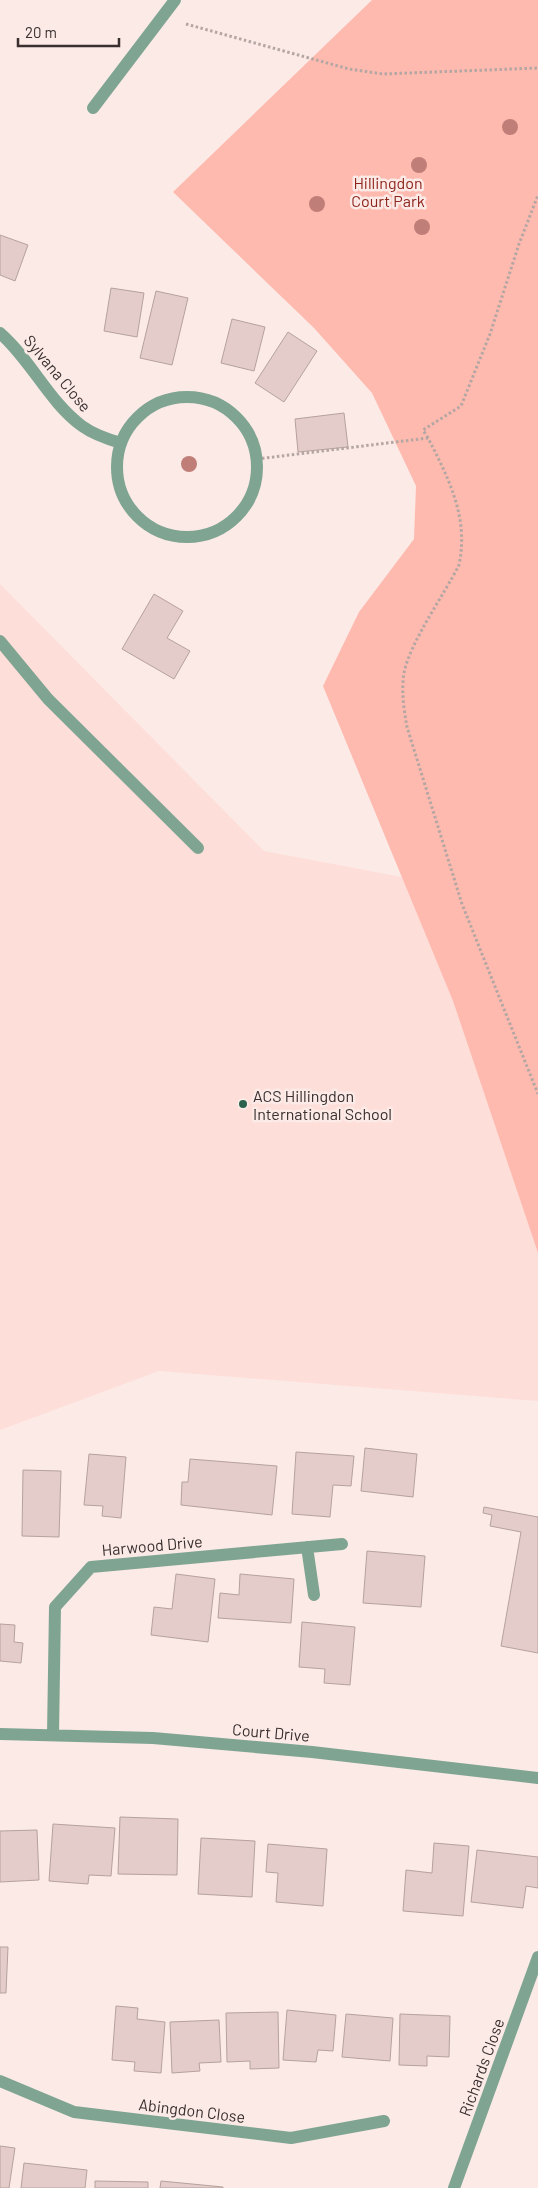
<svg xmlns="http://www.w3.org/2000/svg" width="538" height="2188" font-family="Barlow,sans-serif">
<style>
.built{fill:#feded9}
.green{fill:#febaaf}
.building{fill:#e3ccc9;stroke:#b6a19d}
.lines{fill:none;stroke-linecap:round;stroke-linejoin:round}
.path{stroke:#b4a6a3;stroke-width:3;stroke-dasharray:2.5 2.5;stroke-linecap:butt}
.minor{stroke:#7fa592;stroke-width:12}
.tree{fill:#c07e78}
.poi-dot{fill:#2b644c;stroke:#fceae7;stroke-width:2}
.labels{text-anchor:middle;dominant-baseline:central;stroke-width:5;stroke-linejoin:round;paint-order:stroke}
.park-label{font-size:16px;fill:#8e251d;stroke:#fceae7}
.street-label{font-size:16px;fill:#382f2e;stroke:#fceae7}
.poi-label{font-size:16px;fill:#382f2e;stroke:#fceae7;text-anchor:start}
</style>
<rect width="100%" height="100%" fill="#fceae7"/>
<path class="built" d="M0,584L264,851L402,877L453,1001L538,1253V1401L159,1371L0,1430Z"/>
<path class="green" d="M372,0H538V1253L453,1001L323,686L359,612L414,539L416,486L372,393L314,328L173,192Z"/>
<path class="building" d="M0,235L28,245L15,281L0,275Z
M111,288L144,293L137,337L104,331Z
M156,291L188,298L172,365L140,358Z
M232,319L265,327L254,371L221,363Z
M288,332L317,351L284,402L255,383Z
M344,413L348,447L298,452L295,419Z
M154,594L183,611L167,638L190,651L174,679L122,649Z
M365,1448L417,1454L413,1497L361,1491Z
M296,1452L354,1456L351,1486L333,1485L330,1517L292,1514Z
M89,1454L126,1457L121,1518L102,1516L103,1506L84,1505Z
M190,1459L277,1466L272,1515L181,1505L182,1482H188Z
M23,1470L61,1471L59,1537L22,1536Z
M484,1507L538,1517V1653L501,1646L521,1532L490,1526L492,1515L483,1513Z
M367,1551L425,1556L421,1607L363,1603Z
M176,1574L215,1579L208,1642L151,1635L154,1607L172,1609Z
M240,1574L294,1579L291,1623L218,1618L220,1593L239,1595Z
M302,1622L355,1627L350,1685L324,1683L325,1669L299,1667Z
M0,1624L15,1625L14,1642L23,1643L21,1663L0,1661Z
M120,1817L178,1819L177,1875L118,1874Z
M53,1824L115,1828L111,1876L89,1875L88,1884L49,1881Z
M37,1830L39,1880L0,1882V1831Z
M201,1838L255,1841L252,1897L198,1894Z
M434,1843L469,1846L463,1916L403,1911L406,1870L432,1873Z
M268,1844L327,1849L323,1906L276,1902L278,1873L266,1872Z
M477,1850L538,1857V1888L526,1886L523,1908L471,1902Z
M0,1947H8L6,1993H0Z
M116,2006L138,2008L137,2019L165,2022L161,2073L134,2071L135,2062L112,2060Z
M287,2010L336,2015L333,2051L318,2050L316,2062L283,2060Z
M278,2012L279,2068L250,2069V2061L227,2062L226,2013Z
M346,2014L393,2018L390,2061L342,2057Z
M400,2014L450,2016L449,2057L427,2056V2066L399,2065Z
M219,2020L221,2062L199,2063L200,2071L172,2073L170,2022Z
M0,2146L15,2148L9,2188H0Z
M24,2163L87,2170L85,2188H21Z
M95,2181L148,2182V2188H95Z
M161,2181L223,2187V2188H160Z"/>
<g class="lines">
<path class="path" d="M186,24L349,69L383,74L538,68
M428,438L423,430L461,406L490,334L519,244L538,195
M257,459L428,438C449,479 469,518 459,565C444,595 410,642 404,673C401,691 404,710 407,727L462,904L538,1094"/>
<path class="minor" d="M93,108L175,0
M0,333C31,360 49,402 82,426C93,434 107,439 121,443
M117 467a70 70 0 1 1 140 0a70 70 0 1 1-140 0Z
M0,641L48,699L198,848
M307,1547L314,1595
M0,1734L153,1738L312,1752L538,1778
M53,1735L55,1607L91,1567L342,1544
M0,2081L74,2112L291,2138L384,2121
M454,2188L538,1957"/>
</g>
<g class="tree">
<circle cx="510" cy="127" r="8"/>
<circle cx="419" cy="165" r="8"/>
<circle cx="317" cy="204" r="8"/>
<circle cx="422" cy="227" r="8"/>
<circle cx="189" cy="464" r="8"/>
</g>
<circle class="poi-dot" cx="243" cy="1104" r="5"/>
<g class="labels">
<g class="park-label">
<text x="388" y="182">Hillingdon<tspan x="388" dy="18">Court Park</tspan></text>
</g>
<g class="street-label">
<text transform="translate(58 373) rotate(50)">Sylvana Close</text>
<text transform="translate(152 1545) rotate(-5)">Harwood Drive</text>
<text transform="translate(271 1732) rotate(5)">Court Drive</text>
<text transform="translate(481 2067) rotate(-70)">Richards Close</text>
<text transform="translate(192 2110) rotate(7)">Abingdon Close</text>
</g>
<g class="poi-label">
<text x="253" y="1095">ACS Hillingdon<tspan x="253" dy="18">International School</tspan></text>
</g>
</g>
<path d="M18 38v8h101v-8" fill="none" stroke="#382f2e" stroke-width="2.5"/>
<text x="25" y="38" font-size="15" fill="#382f2e" stroke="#fceae7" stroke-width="4" paint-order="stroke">20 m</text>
</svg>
